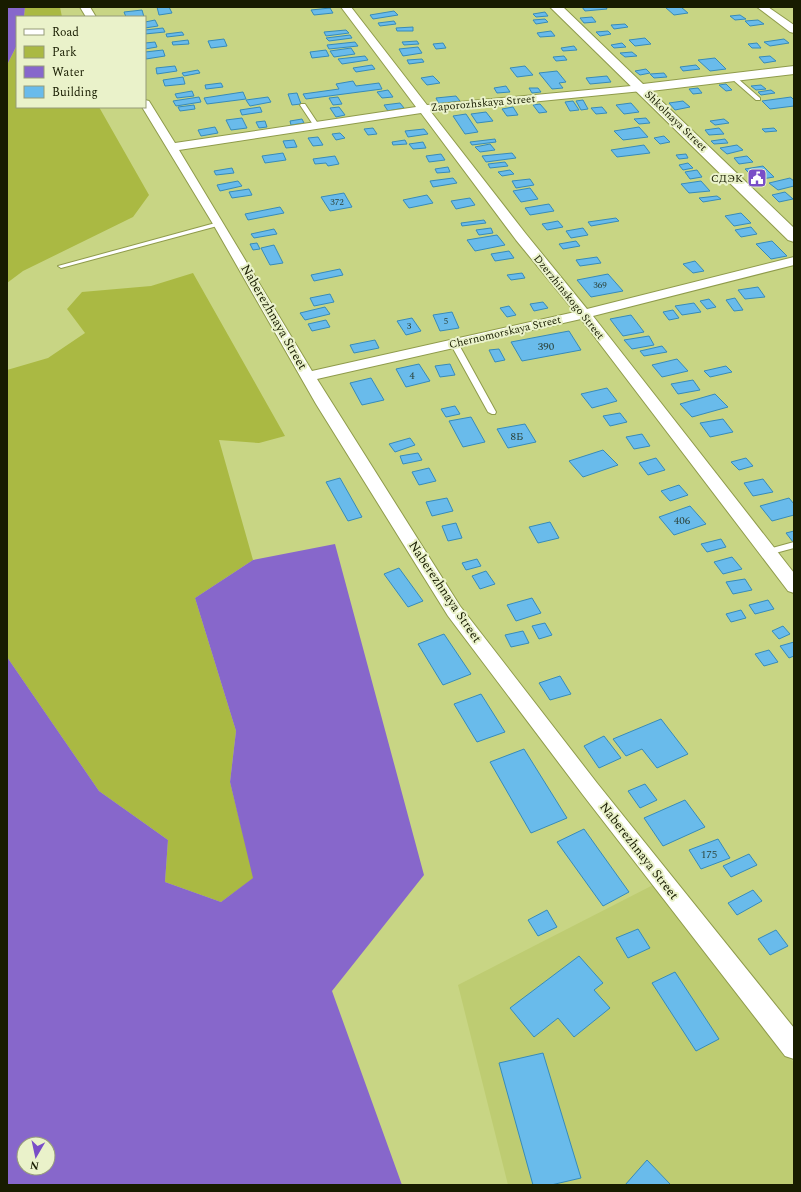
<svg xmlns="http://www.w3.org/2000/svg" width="801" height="1192" font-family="Spectral,serif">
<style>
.built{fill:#becc72}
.green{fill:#aab943}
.water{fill:#8767cb;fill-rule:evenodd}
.building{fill:#69bbeb;stroke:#378bb9}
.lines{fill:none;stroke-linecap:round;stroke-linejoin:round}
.service-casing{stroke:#8f9b4b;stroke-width:2}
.minor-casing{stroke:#8f9b4b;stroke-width:2}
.tertiary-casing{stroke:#8f9b4b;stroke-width:2}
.service{fill:#fff;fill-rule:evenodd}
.minor{fill:#fff;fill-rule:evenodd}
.tertiary{fill:#fff;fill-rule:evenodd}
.labels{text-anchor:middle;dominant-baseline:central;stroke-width:4;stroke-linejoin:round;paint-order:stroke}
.far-number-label{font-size:9px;fill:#2c443b}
.far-street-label{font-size:11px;fill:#181c00;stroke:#eaf2ca}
.far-poi-label{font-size:11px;fill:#181c00;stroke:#eaf2ca;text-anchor:end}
.number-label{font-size:11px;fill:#2c443b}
.street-label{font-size:13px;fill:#181c00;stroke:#eaf2ca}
</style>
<rect width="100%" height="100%" fill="#c8d584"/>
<path class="built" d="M655,884L794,1063V1185H508L458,985Z"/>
<path class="green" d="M25,7H60L62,17H24Z
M17,45V107H99L149,195L133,217L23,271L7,283V65Z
M193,273L285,436L259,443L219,440L253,560L195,598L236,731L230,782L254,878L221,902L165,882L168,840L99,791L7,657V370L48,358L85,333L67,309L82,292L151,286Z"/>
<path class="water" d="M7,7H25L24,17H17V45L7,65Z
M335,544L424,875L332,991L402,1185H7V657L99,791L168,840L165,882L221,902L253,878L230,782L236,731L195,598L253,560ZM24,1144H48V1168H24Z"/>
<path class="building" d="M157,7H169L172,13L159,15Z
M582,7H606L607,9L585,11Z
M665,7H681L688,13L674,15Z
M330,8L333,13L314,15L311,10Z
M142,10L144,17H126L124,12Z
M394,11L398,15L373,19L370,15Z
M545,12L548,16L536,17L533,14Z
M740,15L746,19L735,20L730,16Z
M592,17L596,22L584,23L580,18Z
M545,19L548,22L536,24L533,20Z
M155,20L158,26L145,28V22Z
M758,20L764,24L750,26L745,21Z
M394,21L396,24L380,26L378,23Z
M625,24L628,27L614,29L611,25Z
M413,27V31H397L396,28Z
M163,28L165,32L145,34V30Z
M346,30L349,33L326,36L324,32Z
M551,31L555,36L540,37L537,33Z
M608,31L611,34L600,36L596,32Z
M182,32L184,35L167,37L166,34Z
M350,35L352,38L329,41L326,38Z
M645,38L651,44L635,46L629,40Z
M224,39L227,46L211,48L208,41Z
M784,39L789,43L770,46L764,42Z
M188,40L189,44L173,45L172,42Z
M417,41L419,44L404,45L402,42Z
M155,42L157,47L145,49V43Z
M355,42L358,46L329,49L327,45Z
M443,43L446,48L436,49L433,44Z
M622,43L626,47L614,48L611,45Z
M757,43L761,48H752L748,44Z
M574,46L577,50L563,51L561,48Z
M418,47L422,53L403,56L399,49Z
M351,48L355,54L334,57L330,51Z
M163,50L165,56L146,59L145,52Z
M326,50L329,56L312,58L310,52Z
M632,52L637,56L625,57L620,53Z
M365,56L368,60L342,64L338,59Z
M564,56L567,60L556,61L553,57Z
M770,56L776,61L764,63L759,57Z
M715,58L726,69L710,71L698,60Z
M422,59L424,62L409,64L407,60Z
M372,65L375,69L356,72L353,68Z
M696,65L700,69L683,71L680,67Z
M175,66L177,71L157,74L156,68Z
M525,66L533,75L517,77L510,68Z
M646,69L650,73L640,75L635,71Z
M198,70L200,73L184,76L182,73Z
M557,71L566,82L559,83L563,88L552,89L539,73Z
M664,73L667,77L654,78L650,74Z
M433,76L440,83L427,85L421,78Z
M607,76L611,82L590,84L586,78Z
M183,77L185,84L165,86L163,80Z
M353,81L356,86L379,83L382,89L306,99L303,94L339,89L336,84Z
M221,83L223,87L206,89L205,85Z
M726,84L732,90L726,91L719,85Z
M761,85L766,89L756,90L751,86Z
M506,86L510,92L497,93L494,88Z
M529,88H538L541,92L532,93Z
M698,88L702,93L693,94L689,89Z
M388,90L393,97L382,98L377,92Z
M771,90L775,93L761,95L758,92Z
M192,91L194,96L177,98L175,94Z
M243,92L246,99L207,104L204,98Z
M297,93L301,104L292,105L288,94Z
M456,96L460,101L439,104L436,98Z
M199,97L201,102L176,106L173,101Z
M268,97L271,102L250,106L246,100Z
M338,97L342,104L333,105L329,98Z
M791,97L794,100V106L770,109L762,101Z
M583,100L588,109L581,110L576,101Z
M573,101L579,110L570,111L565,102Z
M683,101L690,107L675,110L669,103Z
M400,103L404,108L388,111L384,105Z
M631,103L639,112L624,114L616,105Z
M540,104L547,112L539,113L533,105Z
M194,105L195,109L180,111L178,107Z
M260,107L262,112L242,115L240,110Z
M339,107L345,115L336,117L330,108Z
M513,107L518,115L507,116L502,109Z
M602,107L607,113L596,114L591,108Z
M486,112L493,121L477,123L471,114Z
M466,114L478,132L465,134L453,116Z
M242,118L247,128L231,130L226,120Z
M646,118L650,123L639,124L634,119Z
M302,119L304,123L291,125L290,121Z
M724,119L729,123L715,125L710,121Z
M265,121L267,127L259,128L256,122Z
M215,127L218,133L201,136L198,130Z
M639,127L648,137L623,140L614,131Z
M373,128L377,134L368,135L364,129Z
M719,128L724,134L709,135L705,130Z
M774,128L777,131L765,132L762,129Z
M424,129L428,134L408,137L405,131Z
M340,133L345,138L336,140L332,134Z
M664,136L670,142L660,144L654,138Z
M318,137L323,145L313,146L308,138Z
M495,139L496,142L472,145L470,142Z
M725,139L728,143L714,144L711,141Z
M294,140L297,147L286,148L283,141Z
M405,140L407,144L393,145L392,142Z
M423,142L426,148L413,149L409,144Z
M490,144L495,150L480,152L475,147Z
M644,145L650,153L617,157L611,150Z
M737,145L743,150L727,154L720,148Z
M283,153L286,160L265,163L262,156Z
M512,153L516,158L486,162L482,156Z
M441,154L445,160L429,162L426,156Z
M686,154L688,158L679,159L676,155Z
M335,156L339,164L328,166L326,163L315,164L313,159Z
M747,156L753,162L739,164L734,158Z
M505,162L508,166L490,168L488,164Z
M688,163L693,168L683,170L679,165Z
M763,166L774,177L756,180L745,169Z
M448,167L450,172L437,173L435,169Z
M232,168L234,173L216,175L214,171Z
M510,170L514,174L502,176L498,172Z
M697,170L702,177L690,179L685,172Z
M453,178L457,183L433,187L430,181Z
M790,178L794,181V186L778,190L769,183Z
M530,179L534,185L516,188L512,181Z
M238,181L242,186L220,191L217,185Z
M701,181L710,191L689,193L681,184Z
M530,188L538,199L521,202L513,191Z
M249,189L252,195L232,198L229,192Z
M785,192L793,199L779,202L772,195Z
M344,193L352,207L330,211L321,197Z
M427,195L433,203L409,208L403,200Z
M717,196L721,199L703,202L699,198Z
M470,198L475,205L456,209L451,201Z
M549,204L554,211L530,215L525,208Z
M280,207L284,213L248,220L245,214Z
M741,213L751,223L734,226L725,216Z
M616,218L619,221L591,226L588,222Z
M484,220L486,223L462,226L461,223Z
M558,221L563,227L547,230L542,224Z
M751,227L757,234L741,237L735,230Z
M491,228L493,233L479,235L476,230Z
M583,228L588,235L571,238L566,231Z
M274,229L277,234L254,238L251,234Z
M497,235L505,245L475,251L467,240Z
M576,241L580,246L563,249L559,244Z
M772,241L787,256L771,259L756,244Z
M257,243L260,249L253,250L250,244Z
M274,245L283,263L270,265L261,248Z
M509,251L514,258L495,261L491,254Z
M597,257L601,263L580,266L576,260Z
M695,261L704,271L693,273L683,264Z
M340,269L343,275L314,281L311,275Z
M522,273L525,278L511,280L507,275Z
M608,274L623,291L591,297L577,280Z
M758,287L765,297L745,299L738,290Z
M330,294L334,302L314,306L310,298Z
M735,298L743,310L734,311L726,300Z
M709,299L716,307L707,309L700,301Z
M543,302L548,308L534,311L530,304Z
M694,303L701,312L682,315L675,306Z
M509,306L516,315L507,317L500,308Z
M325,307L330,314L305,320L300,313Z
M673,310L679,318L669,320L663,312Z
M452,312L459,328L440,331L433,315Z
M631,315L644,332L623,336L610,319Z
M412,318L421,331L406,335L397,321Z
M326,320L330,327L312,331L308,324Z
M569,331L581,350L522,361L511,342Z
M649,336L654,345L632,349L624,340Z
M375,340L379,348L354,353L350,345Z
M662,346L667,352L644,356L640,351Z
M499,349L505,360L495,362L489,350Z
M677,359L688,371L662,377L652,365Z
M419,364L430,381L406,387L396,369Z
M450,364L455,375L440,377L435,366Z
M726,366L732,372L710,377L704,371Z
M371,378L384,400L362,405L350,383Z
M693,380L700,390L678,394L671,384Z
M607,388L617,401L592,408L581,394Z
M715,394L728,407L692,417L680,404Z
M455,406L460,414L446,417L441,409Z
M620,413L627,422L610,426L603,416Z
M471,417L485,442L463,447L449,421Z
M723,419L733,432L710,437L700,423Z
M525,424L536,442L508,448L497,429Z
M642,434L650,446L634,449L626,437Z
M410,438L415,445L395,452L389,444Z
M603,450L618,465L583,477L569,461Z
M418,453L422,460L403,464L400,456Z
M656,458L665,470L648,475L639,463Z
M746,458L753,466L739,470L731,462Z
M429,468L436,481L419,485L412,472Z
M340,478L362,517L348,521L326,482Z
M763,479L773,492L753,496L744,483Z
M679,485L688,495L670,501L661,491Z
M447,498L453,511L432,516L426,502Z
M789,498L794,504V515L772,521L760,506Z
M690,506L706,524L674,535L659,517Z
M550,522L559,538L538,543L529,527Z
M456,523L462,538L448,541L442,526Z
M794,531V541L793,542L786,533Z
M721,539L726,547L707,552L701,544Z
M732,557L742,569L723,574L714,562Z
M477,559L481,566L466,570L462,563Z
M399,568L423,601L408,607L384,574Z
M486,571L495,584L480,589L472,576Z
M745,579L752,590L733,594L726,582Z
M532,598L541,613L516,621L507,605Z
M768,600L774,609L755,614L749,605Z
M741,610L746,618L731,622L726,614Z
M545,623L552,635L539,639L532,626Z
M783,626L790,634L779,639L772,631Z
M523,631L529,643L511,647L505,635Z
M444,634L471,674L443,685L418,644Z
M794,642V656L789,658L780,646Z
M769,650L778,662L764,666L755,654Z
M560,676L571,694L550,700L539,683Z
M481,694L505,732L477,742L454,704Z
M661,719L688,754L657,768L642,749L626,756L613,739Z
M604,736L621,758L599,768L584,746Z
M524,749L567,818L531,833L490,762Z
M645,784L657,800L640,808L628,791Z
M685,800L705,827L663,846L644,818Z
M584,829L629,892L603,906L557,842Z
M718,839L730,858L701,869L689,850Z
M749,854L757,865L731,877L723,866Z
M753,890L762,901L737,915L728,903Z
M547,910L557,927L538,936L528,920Z
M638,929L650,948L628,958L616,938Z
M776,930L788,946L770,955L758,939Z
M579,956L603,983L594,990L610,1008L574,1037L558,1018L534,1037L510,1008Z
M675,972L719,1039L696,1051L652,983Z
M543,1053L581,1178L551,1185H533L499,1063Z
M647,1160L670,1184L669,1185H625Z"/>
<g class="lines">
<g class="service-casing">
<path id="service" d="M732,77H736L760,98V100H756L732,79Z
M301,104H305L319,125L318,126H314L300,105Z
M219,222L221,223V225L61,268L58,266Z
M451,341H454L458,343L496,412L495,414H492L488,412L450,343Z
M794,542V548L768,555L764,552L765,550Z"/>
</g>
<g class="minor-casing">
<path id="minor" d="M80,7H90L96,17H86Z
M341,7H351L427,105L642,85L646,86L647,88L642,91L431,112L526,234L587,309L794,257V265L593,316L794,573V593L788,591L581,319L317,379L460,606L597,783L794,1028V1059L785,1056L583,795L448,616L316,404L213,224L142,107H145V100L149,101L175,143L416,107ZM421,113L516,240L575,312L312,371L179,150Z
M757,7H768L794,25V33L790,32Z"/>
</g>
<g class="tertiary-casing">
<path id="tertiary" d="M550,7H563L643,84L794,66V74L651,91L794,228V242L788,240Z"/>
</g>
<use href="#service" class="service"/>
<use href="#minor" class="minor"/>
<use href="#tertiary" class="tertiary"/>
</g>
<defs>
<g id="civic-square" transform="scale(1)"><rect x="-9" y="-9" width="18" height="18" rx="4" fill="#794ec7" stroke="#eaf2ca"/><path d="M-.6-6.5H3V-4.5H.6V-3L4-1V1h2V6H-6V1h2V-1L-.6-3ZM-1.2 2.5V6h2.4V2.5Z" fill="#fff"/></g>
</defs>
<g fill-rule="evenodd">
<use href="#civic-square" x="757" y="178"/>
</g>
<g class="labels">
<g class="far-number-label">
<text x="337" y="202">372</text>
<text x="600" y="285">369</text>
<text x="446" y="321">5</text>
<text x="409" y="326">3</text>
</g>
<g class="far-street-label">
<text transform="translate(483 103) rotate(-5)">Zaporozhskaya Street</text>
<text transform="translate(676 121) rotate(44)">Shkolnaya Street</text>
<text transform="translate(569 297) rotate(51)">Dzerzhinskogo Street</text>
<text transform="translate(505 332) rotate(-13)">Chernomorskaya Street</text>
</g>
<g class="far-poi-label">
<text x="743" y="178">СДЭК</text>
</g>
<g class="number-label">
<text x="546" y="346">390</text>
<text x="412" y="375">4</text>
<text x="517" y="436">8Б</text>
<text x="682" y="520">406</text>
<text x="709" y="854">175</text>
</g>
<g class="street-label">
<text transform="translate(274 317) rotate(60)">Naberezhnaya Street</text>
<text transform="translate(445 592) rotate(56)">Naberezhnaya Street</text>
<text transform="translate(639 851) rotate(52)">Naberezhnaya Street</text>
</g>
</g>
<rect width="801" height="1192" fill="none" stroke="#181c00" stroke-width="16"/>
<rect x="16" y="16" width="130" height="92" fill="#eaf2ca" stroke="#969c79"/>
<rect x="24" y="29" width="20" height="6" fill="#ffffff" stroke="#969c79"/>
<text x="52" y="36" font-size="12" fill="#181c00">Road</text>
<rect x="24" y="46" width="20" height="12" fill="#aab943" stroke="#969c79"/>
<text x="52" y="56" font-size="12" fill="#181c00">Park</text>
<rect x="24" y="66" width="20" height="12" fill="#8767cb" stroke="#969c79"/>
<text x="52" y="76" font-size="12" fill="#181c00">Water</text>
<rect x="24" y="86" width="20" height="12" fill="#69bbeb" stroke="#969c79"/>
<text x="52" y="96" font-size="12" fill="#181c00">Building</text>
<g transform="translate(36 1156) rotate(189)"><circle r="19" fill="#eaf2ca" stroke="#969c79"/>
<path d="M0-3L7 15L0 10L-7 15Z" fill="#794ec7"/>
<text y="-6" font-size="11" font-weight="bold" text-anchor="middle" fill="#181c00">N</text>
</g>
</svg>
